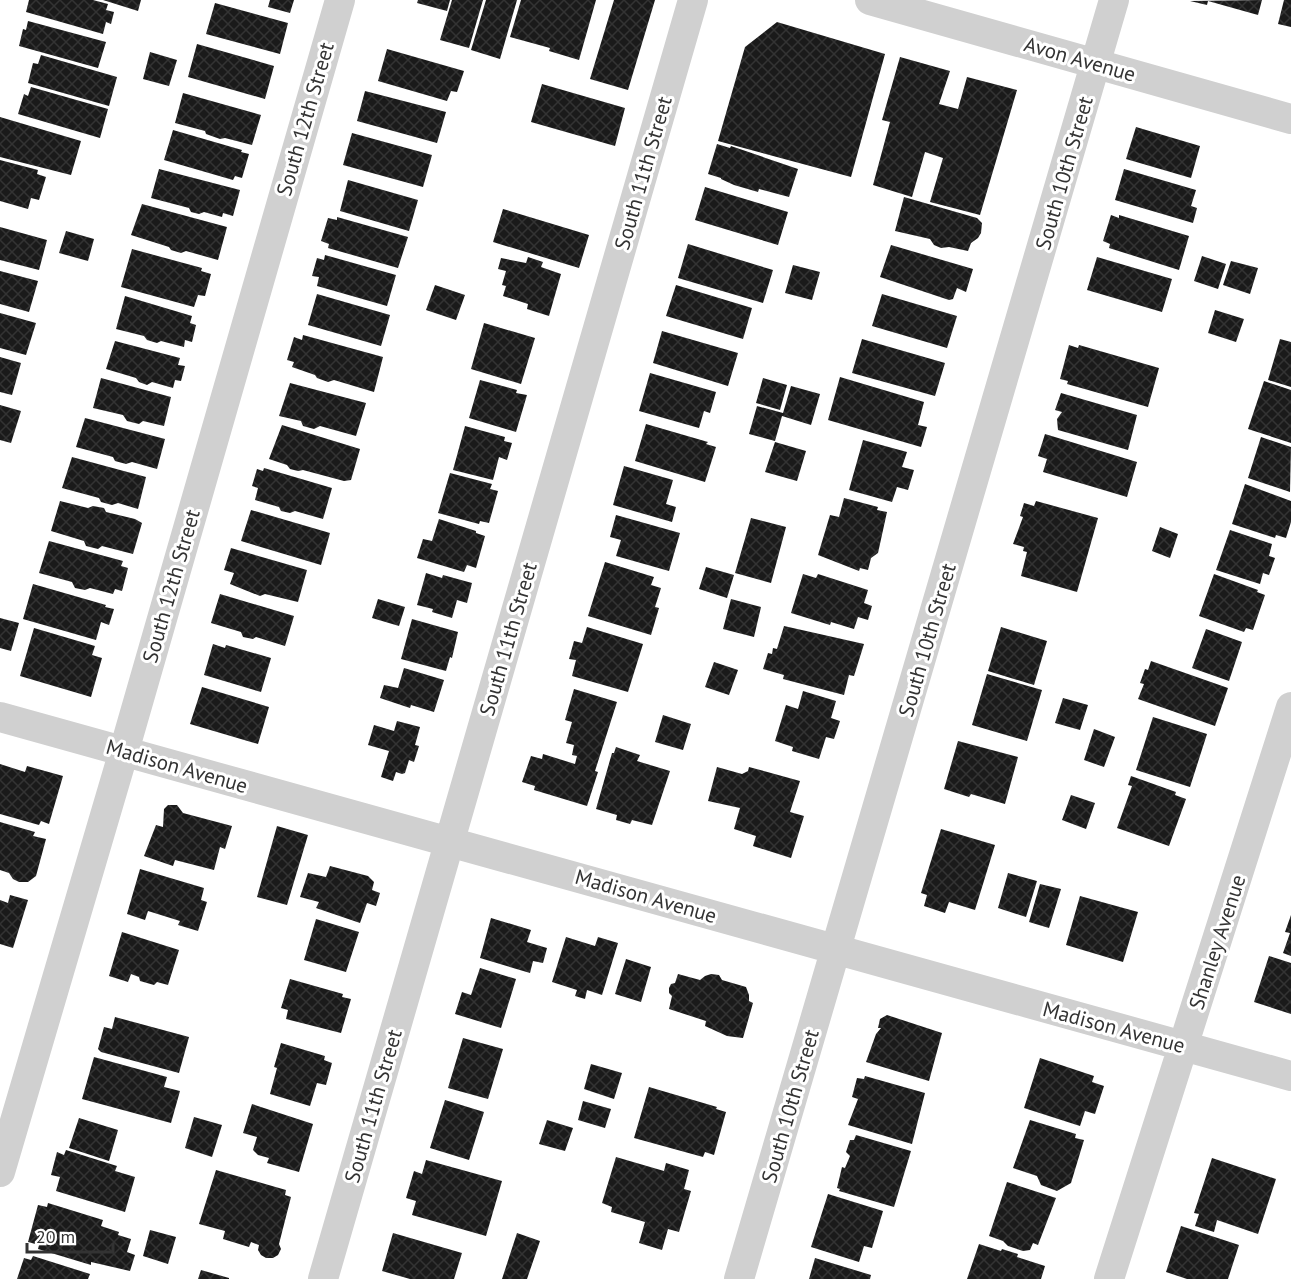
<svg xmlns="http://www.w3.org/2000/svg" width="1291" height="1279" font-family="'PT Sans',sans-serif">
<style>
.building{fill:url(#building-cross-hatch)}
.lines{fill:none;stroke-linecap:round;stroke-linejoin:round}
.minor{stroke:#d0d0d0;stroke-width:30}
.labels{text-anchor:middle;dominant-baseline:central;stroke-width:6;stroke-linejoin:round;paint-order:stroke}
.street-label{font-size:21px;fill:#333;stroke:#fff}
</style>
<defs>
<pattern id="building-cross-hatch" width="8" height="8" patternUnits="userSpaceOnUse" patternTransform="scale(1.5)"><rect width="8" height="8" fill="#1a1a1a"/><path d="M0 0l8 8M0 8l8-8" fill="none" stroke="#333"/></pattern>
</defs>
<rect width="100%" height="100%" fill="#fff"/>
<path class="building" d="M29,0H93L108,4L106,10L114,12L111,24L106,22L103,34L26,12Z
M103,0H141L138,11Z
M270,0H294L290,13L268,7Z
M418,0H450L447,11L417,3Z
M452,0H483L469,48L440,40Z
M486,0H517L500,59L471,50Z
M521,0H596L579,60L549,51L550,48L510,37Z
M614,0H655L628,90L590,79Z
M1262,0L1258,15L1208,1L1207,5L1190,1Z
M1284,0H1291V27L1278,24Z
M215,3L288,23L280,54L206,34Z
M28,21L106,42L98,68L19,46L23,29L26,30Z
M777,22L885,54L851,177L718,141L745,47Z
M197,44L274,66L265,99L188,77Z
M387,49L464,71L457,92L451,91L447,101L378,81Z
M150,52L177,60L169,86L143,79Z
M41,55L117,77L109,106L28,83L33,63L38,64Z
M900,57L950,71L939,104L958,109L967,77L1017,90L980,215L930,202L943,158L925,152L912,197L873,185L890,122L882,120Z
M542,84L625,108L615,146L531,122Z
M31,87L108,109L100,138L18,114L24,94L28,96Z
M365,91L446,112L437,143L357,121Z
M183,93L261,115L252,145L225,138L220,139L206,134L205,131L175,123Z
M0,117L81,141L71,175L0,157Z
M1136,127L1200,146L1191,178L1126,159Z
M173,130L242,150L241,152L249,154L242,178L235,176L233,180L164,160Z
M352,133L432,155L423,187L343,165Z
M717,144L730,148L731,146L798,169L789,197L759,189L758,192L734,185L721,179V178L708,174Z
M0,160L38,170L37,174L46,177L39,200L31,198L28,209L0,201Z
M159,169L240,190L233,216L223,213L222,217L204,212L199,214L191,212L189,208L151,198Z
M1124,169L1196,190L1191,206L1197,208L1193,223L1115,200Z
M348,180L418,200L409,231L340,211Z
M705,187L788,212L778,245L695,220Z
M904,197L977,218L982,223L981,233L978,238L971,243L968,251L949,247L941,248L934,245L930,239L895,231Z
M142,204L227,227L218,260L186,251L181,253L171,250L169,247L131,235Z
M503,209L589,235L579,268L493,242Z
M1111,215L1119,218V215L1189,236L1179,270L1109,248L1110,244L1103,241Z
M337,217L408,237L398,268L328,248L329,244L321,241L328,218L337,220Z
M0,227L47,240L39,270L0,260Z
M66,231L94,239L88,261L59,253Z
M688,244L773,270L763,303L678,278Z
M891,245L973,269L966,292L957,288L953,299L949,300L880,277Z
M132,249L202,268L201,271L211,274L205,296L198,295L194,307L121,287Z
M325,255L396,275L387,306L317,286L319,277L312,276L317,258L324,260Z
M1202,256L1226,264L1218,289L1194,281Z
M528,257L543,262L541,267L561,274L549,316L527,309L528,304L503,296L506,286L502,285L506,271L498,269L501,258L526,263Z
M1097,257L1172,279L1162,312L1087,290Z
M1231,261L1258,268L1250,294L1223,285Z
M793,265L820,272L812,300L785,293Z
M0,271L38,281L29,312L0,304Z
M435,285L465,295L456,320L426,310Z
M676,285L752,308L743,339L666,316Z
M317,294L390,315L381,346L308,325Z
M882,294L957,316L947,348L872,326Z
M125,296L192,316L190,323L196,325L192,342L185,340L184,347L161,341L157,343L147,340L144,336L116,329Z
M1215,310L1244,319L1236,342L1208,333Z
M0,313L36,323L26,355L0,348Z
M484,323L535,338L521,384L471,369Z
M662,331L738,353L728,386L653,363Z
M303,335L383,357L374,392L334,380L328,382L317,378L315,375L292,367L294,362L287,360L294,337L302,340Z
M862,339L945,363L935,396L852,373Z
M1280,339L1291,342V387L1268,380Z
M115,341L180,358L178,365L185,366L181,381L175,380L173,388L152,382L147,385L139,382L136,378L106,369Z
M1069,345L1078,348L1079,345L1159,368L1148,407L1067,384L1068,381L1060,379Z
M0,357L21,363L12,395L0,392Z
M650,373L716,392L710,413L704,411L699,428L639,411Z
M840,377L924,402L918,425L927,427L921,447L828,420Z
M101,378L171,397L164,426L143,421L139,424L127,421L123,415L93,408Z
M763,378L787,385L780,410L756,403Z
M480,380L517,390L516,393L527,395L516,432L469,418Z
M1264,381L1291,390V443L1248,429Z
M290,383L366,403L356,436L320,426L314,429L303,426L301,421L279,416Z
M791,386L820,394L811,425L782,416L775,441L749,434L757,406L783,413Z
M1061,393L1137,415L1128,450L1058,430L1057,419L1062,412L1055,410Z
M0,405L21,411L11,443L0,440Z
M85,418L165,439L157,469L132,462L126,464L115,461L113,457L76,447Z
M646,424L708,442L706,444L716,447L705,482L635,461Z
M282,425L360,449L351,480L344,481L303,470L298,471L290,469L287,465L269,459Z
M465,426L505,437L504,441L512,443L507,460L499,457L493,480L453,470Z
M1045,434L1137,462L1127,497L1043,472L1047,459L1038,456Z
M1261,437L1291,447L1290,492L1248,478Z
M863,440L907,452L902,467L914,470L908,490L897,487L892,502L849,490Z
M775,442L806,451L797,481L765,472Z
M72,457L146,477L138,509L118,503L112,505L101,502L99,498L62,488Z
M624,466L673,480L666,504L676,507L672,522L613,505Z
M264,468L332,488L323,519L295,511L290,513L281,511L279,507L255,500L258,488L252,486L257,469L263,471Z
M450,473L492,484L490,489L498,491L489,523L480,521L479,524L438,513Z
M1245,484L1291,501V522L1286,538L1276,535L1275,538L1232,524Z
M844,498L878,507L877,510L887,512L878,553L871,558L868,570L860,568L859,571L818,555L830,515L839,517Z
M60,501L88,508L93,506L104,508L106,512L135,519L142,523L133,554L102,546L98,549L86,546L84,541L51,531Z
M1036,501L1098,518L1077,592L1021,576L1027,552L1023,551L1024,547L1013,544L1023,517L1020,516L1024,503L1034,506Z
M251,510L330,533L321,565L241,541Z
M616,515L680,533L669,571L616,556L621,540L610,537Z
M751,518L786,527L771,583L735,573Z
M439,519L476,531V533L485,536L476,568L467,565L464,572L417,558L423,539L432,541Z
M1160,527L1178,534L1170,558L1152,551Z
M1230,530L1272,544L1269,556L1275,558L1269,575L1263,573L1260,584L1216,570Z
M49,541L123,561L121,566L128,568L122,591L115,589L113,594L90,588L85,590L75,588L72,582L39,573Z
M231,548L307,570L298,602L265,594L260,596L230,584L234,573L224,570Z
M605,562L654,577L651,585L661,588L655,607L659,608L651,635L588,616Z
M706,567L734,575L727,598L699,589Z
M426,573L442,578L443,575L472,583L467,603L457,600L452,618L432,612L433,609L417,605Z
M803,574L816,578L818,574L868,590L864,603L872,606L868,620L858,617L854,629L831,622L830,625L791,613Z
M1214,574L1258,590L1257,592L1265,595L1253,630L1246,628L1244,632L1199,616Z
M33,584L106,605L105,607L114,609L109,625L101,622L96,640L23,619Z
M220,594L294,616L285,646L256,637L253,639L243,637L241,632L211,623Z
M378,599L405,607L399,626L372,618Z
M731,599L761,607L754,637L723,629Z
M0,618L19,623L11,651L0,648Z
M412,619L458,632L452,658L450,657L446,671L401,659Z
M784,626L864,644L854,676L849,675L844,695L783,679L784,675L763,669L768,653L772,654L773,648L777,649Z
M587,627L643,644L628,692L572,676L576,660L569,659L574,641L582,643Z
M1001,627L1047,641L1034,685L988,671Z
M34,628L95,646L92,655L102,658L91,697L20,676Z
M1206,629L1242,642L1229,681L1192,668Z
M213,644L225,648L226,645L271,658L261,692L204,675Z
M1151,661L1228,688L1215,726L1138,699L1144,684L1140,683L1145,669L1148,670Z
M714,662L738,670L729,695L705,687Z
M404,668L444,680L434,712L411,705L410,708L380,698L384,685L398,688Z
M987,674L1042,690L1027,741L972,725Z
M202,687L269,707L258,744L190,724Z
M574,689L617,702L595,771L598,772L587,806L534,790L535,786L522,782L531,756L542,759L543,754L575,764L577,756L572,755L574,745L566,743L572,722L565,720Z
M803,691L836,701L831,718L840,721L834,739L826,737L819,759L792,751L793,747L775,741L786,705L798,709Z
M1063,698L1088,705L1080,730L1055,723Z
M663,715L691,724L683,750L655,742Z
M1153,717L1207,734L1190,787L1136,770Z
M397,721L420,727L415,745L419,746L414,762L409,760L405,773L402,774L396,772L393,781L381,777L389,751L368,745L374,725L394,731Z
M1094,729L1115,737L1104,767L1084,760Z
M958,741L1018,757L1005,804L971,794L969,797L944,789Z
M616,747L640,755L637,761L670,771L652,825L632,820L630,824L616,820L617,815L596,809L612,753H614Z
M0,764L25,772L27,766L63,776L49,824L41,821L39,825L0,814Z
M717,767L742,774L748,771L749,767L800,781L790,812L804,816L791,858L753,846L756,836L734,829L740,808L708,801Z
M1131,776L1176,792L1175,795L1186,799L1169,846L1117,828L1132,786L1128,785Z
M1071,795L1095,803L1086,829L1062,820Z
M168,805H177L183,813L232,826L225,849L220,847L214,870L175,860L173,866L144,856L156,825L163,827L164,809Z
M0,822L35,832L33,836L46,839L36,876L28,882H19L13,879L9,873L0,870Z
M277,826L308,835L287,905L257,897Z
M941,829L995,845L975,910L949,902L945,913L924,906L927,895L921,893Z
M330,866L368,876L374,882L372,890L380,893L376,906L367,903L360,923L316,908L319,902L300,897L308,873L326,877Z
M140,869L204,888L201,900L207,902L198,931L178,925L180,921L148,911L145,920L127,914Z
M1008,873L1037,881L1026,917L998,908Z
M1040,884L1061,889L1049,928L1029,922Z
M10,895L28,900L13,948L0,944V900L8,903Z
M1080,896L1138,912L1123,962L1066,945Z
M1291,915V956L1283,953L1290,933L1285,932Z
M491,918L531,930L527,942L547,948L543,963L533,961L530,973L480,958Z
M316,919L359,932L346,972L304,960Z
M122,932L179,950L168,985L157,982L154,985L140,981L139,977L131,974L128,982L109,976Z
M566,937L595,946L598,937L618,943L602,995L587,990L585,999L575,996L577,990L552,982Z
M1269,956L1291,963V1014L1254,1002Z
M626,959L651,967L641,1002L615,994Z
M480,968L516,979L501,1028L455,1014L462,992L471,995Z
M678,974L700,980L705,976L711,974L719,975L722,980L746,987L749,995V1001L753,1003L743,1038L727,1036L705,1026L706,1021L669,1009L672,996L669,993V988L671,984L675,983Z
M290,979L343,994L342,997L351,999L341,1033L286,1019L288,1010L281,1008Z
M887,1015L942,1033L929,1081L866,1062L876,1034L881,1028H878L880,1019Z
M115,1017L189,1037L179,1073L101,1052L98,1049L104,1027L112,1029Z
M463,1038L503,1049L488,1099L448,1088Z
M281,1043L325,1056L324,1060L332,1063L326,1085L317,1083L310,1106L270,1094L277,1068L274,1067Z
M94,1057L167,1077L164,1087L180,1091L171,1123L82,1099Z
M1040,1058L1094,1076L1092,1082L1104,1086L1095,1114L1085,1111L1080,1126L1024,1108Z
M591,1064L622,1073L614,1099L584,1089Z
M865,1076L925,1093L912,1144L848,1125L858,1099L852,1097L857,1078L864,1079Z
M649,1087L717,1107L716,1109L726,1112L714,1155L705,1152L703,1157L634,1138Z
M445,1100L484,1112L469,1160L430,1148Z
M583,1101L611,1109L605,1128L578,1120Z
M252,1104L313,1124L299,1172L267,1163L269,1158L258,1155L253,1150L257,1137L243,1133Z
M194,1117L222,1125L212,1157L185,1148Z
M79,1118L118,1130L109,1161L69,1148Z
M547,1120L573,1128L565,1151L539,1144Z
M1030,1120L1076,1134L1075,1138L1084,1140L1071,1183L1057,1191L1041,1185L1037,1176L1013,1168Z
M856,1135L911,1151L894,1207L839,1191L840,1189L837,1188L842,1167L845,1168L850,1156L846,1152L850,1140H854Z
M66,1150L117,1166L115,1171L135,1177L125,1212L56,1191L60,1177L51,1175L57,1152L64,1155Z
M616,1157L664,1171L666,1163L689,1170L684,1189L691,1191L679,1232L668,1229L662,1250L639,1243L645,1222L611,1212L612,1207L602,1203Z
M1212,1158L1276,1179L1258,1234L1217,1220L1214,1232L1195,1226L1199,1214L1194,1213Z
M426,1160L502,1181L486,1236L412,1215L416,1201L406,1198L414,1171L422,1174Z
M216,1170L286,1190L285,1195L291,1197L279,1244L281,1249L278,1255L273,1258H266L261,1255L258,1250L259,1245L251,1242L249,1247L223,1239L225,1231L199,1224Z
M1007,1182L1056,1198L1038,1245L1033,1243L1030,1250L1023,1251L1008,1246L1003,1241L989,1236Z
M828,1194L883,1211L872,1248L864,1246L859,1262L811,1247Z
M48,1203L103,1220L101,1226L119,1232L118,1235L131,1239L127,1252L135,1255L130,1271L91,1262V1265L38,1249L39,1245L28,1242L38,1205L47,1207Z
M1181,1226L1239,1245L1228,1279H1187L1166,1272Z
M150,1230L176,1237L168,1264L143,1256Z
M393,1233L462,1253L454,1279H410L382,1271Z
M517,1233L540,1241L527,1279H502Z
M979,1244L1001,1251L1002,1249L1018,1254L1017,1257L1045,1266L1041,1279H967Z
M33,1256L90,1274L88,1279H17L24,1258L31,1260Z
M815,1258L871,1275L870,1279H809Z
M201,1270L229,1278V1279H198Z"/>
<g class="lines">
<path class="minor" d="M870,0L1291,119
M0,717L1291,1076
M0,1172L124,751L340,0
M323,1279L693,0
M739,1279L1114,0
M1109,1279L1291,707"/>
</g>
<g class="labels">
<g class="street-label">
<text transform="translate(1080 59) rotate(16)">Avon Avenue</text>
<text transform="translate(305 119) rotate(-74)">South 12th Street</text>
<text transform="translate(643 173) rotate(-74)">South 11th Street</text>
<text transform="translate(1064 173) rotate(-74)">South 10th Street</text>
<text transform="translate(171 586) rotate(-74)">South 12th Street</text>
<text transform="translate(508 639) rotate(-74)">South 11th Street</text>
<text transform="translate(927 640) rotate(-74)">South 10th Street</text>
<text transform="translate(177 766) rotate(16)">Madison Avenue</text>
<text transform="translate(646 896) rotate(16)">Madison Avenue</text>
<text transform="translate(1217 942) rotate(-72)">Shanley Avenue</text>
<text transform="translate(1114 1027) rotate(15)">Madison Avenue</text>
<text transform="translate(373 1106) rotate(-74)">South 11th Street</text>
<text transform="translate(790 1106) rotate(-74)">South 10th Street</text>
</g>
</g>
<path d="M27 1243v9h86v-9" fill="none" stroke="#333333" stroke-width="3"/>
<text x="36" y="1243" font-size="18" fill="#333333" stroke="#ffffff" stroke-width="4.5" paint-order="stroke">20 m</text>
</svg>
